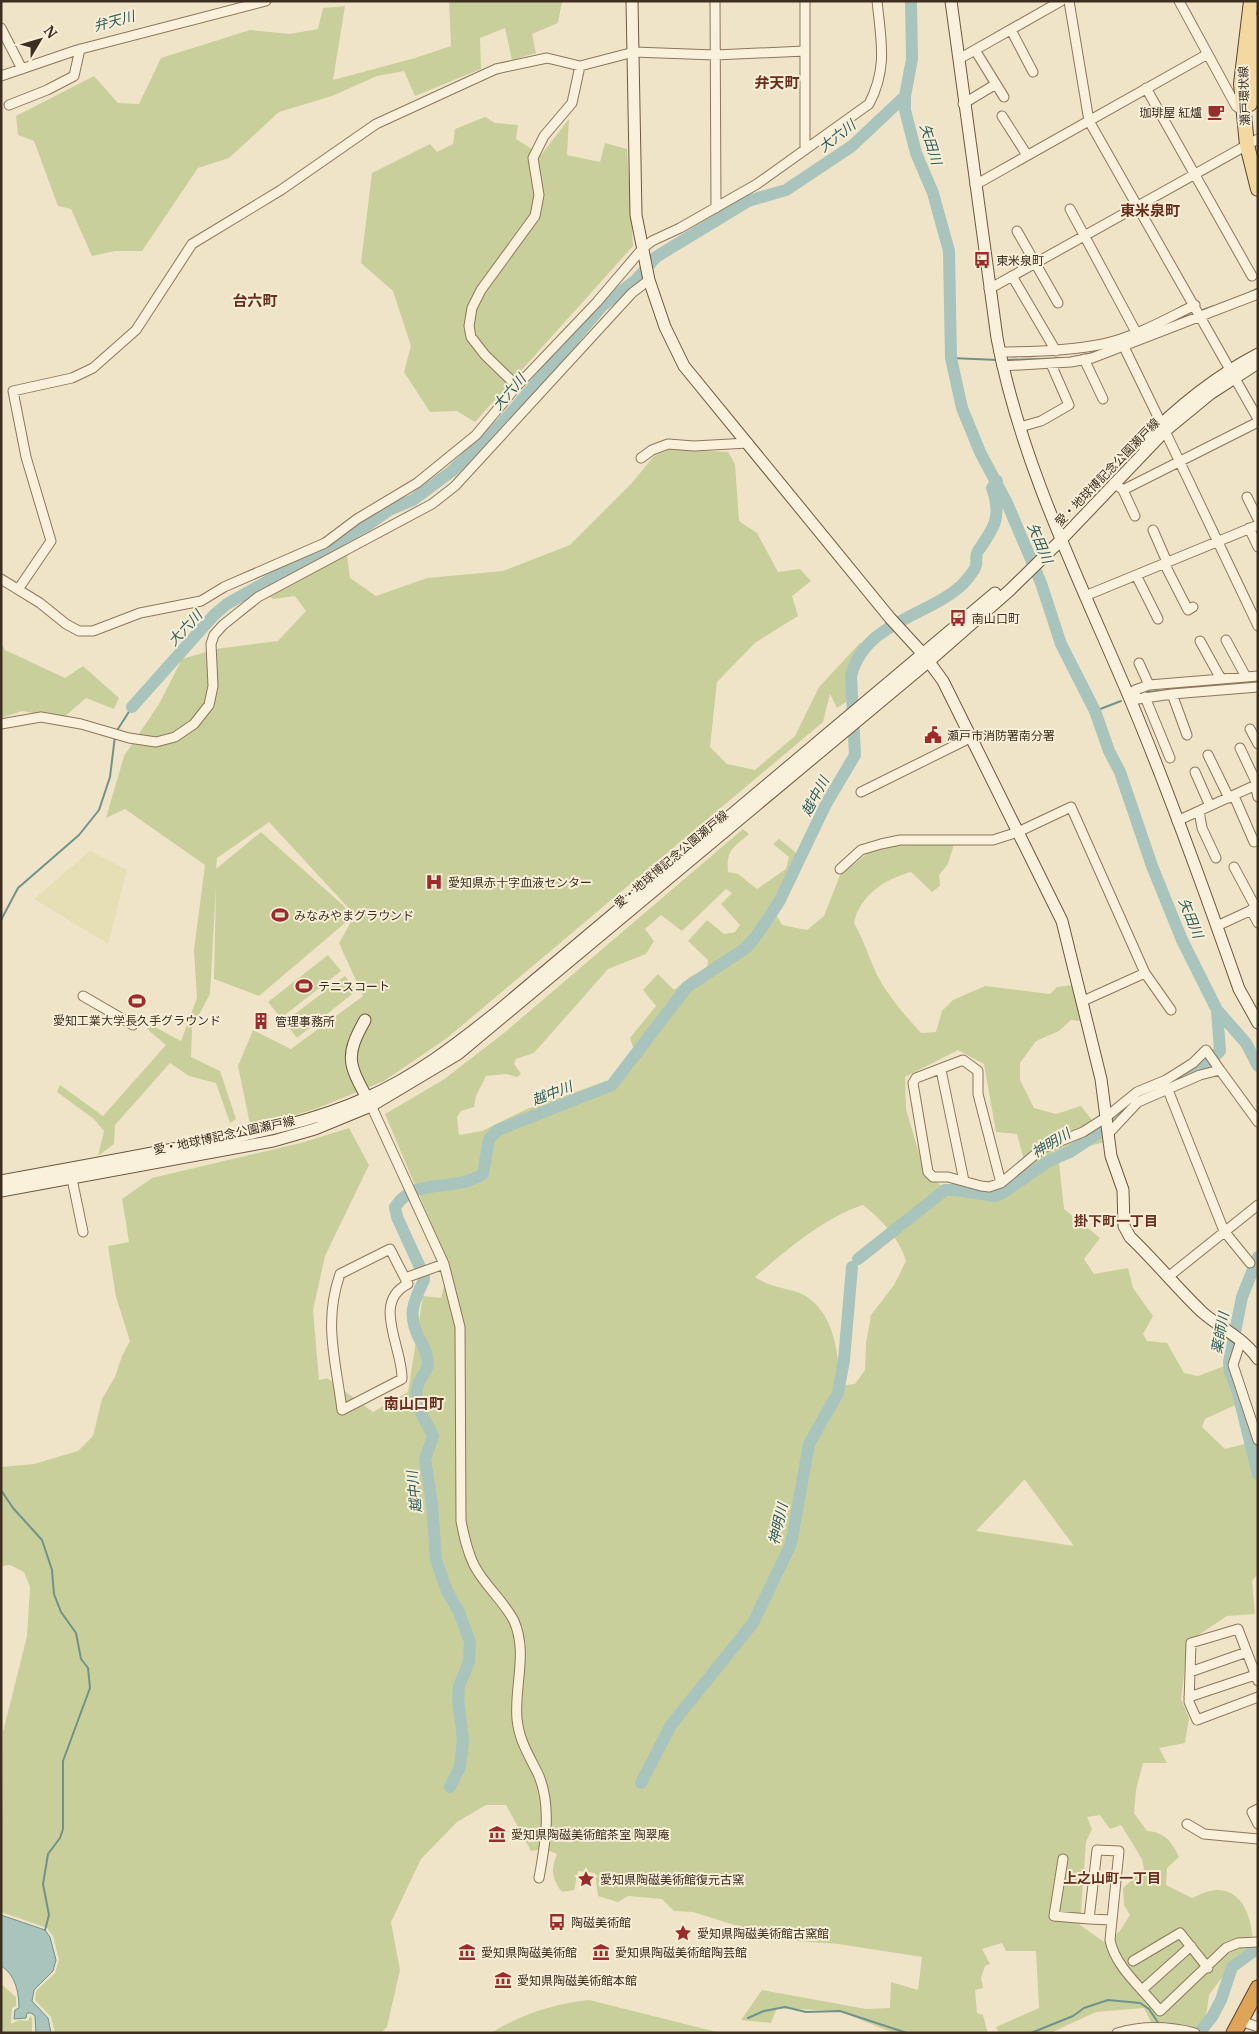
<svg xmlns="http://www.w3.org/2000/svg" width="1259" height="2034" font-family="Merriweather,'Noto Sans JP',serif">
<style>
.farmland{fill:#e6deb5}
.green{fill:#c9cf9b;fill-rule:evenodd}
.water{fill:#a9c4bc;stroke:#6f938a}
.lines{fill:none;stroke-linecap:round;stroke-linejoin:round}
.stream{stroke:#6f938a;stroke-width:2}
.river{stroke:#a9c4bc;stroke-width:12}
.street-casing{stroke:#8d765c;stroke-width:11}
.secondary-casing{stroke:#6f573f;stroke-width:13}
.primary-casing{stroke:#5b4430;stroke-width:16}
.highway-casing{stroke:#5b4430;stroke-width:17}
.street{stroke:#faf1dc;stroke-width:9}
.secondary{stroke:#faf1dc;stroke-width:11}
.primary{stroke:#f3d9a0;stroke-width:14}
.highway{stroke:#e0a458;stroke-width:15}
.labels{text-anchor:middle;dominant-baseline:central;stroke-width:4;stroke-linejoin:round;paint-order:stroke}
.street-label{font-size:12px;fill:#3d2e20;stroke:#f7eed8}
.poi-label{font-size:12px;fill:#3d2e20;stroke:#f7eed8;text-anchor:start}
.water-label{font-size:14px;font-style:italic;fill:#2f5d5a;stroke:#f7eed8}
.neighbourhood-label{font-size:14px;font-weight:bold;fill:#6b2e1e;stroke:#f7eed8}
.quarter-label{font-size:15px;font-weight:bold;fill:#6b2e1e;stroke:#f7eed8}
</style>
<rect width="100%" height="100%" fill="#f0e4c8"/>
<path class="farmland" d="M90,851L127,870L108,944L34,899Z"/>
<path class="green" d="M449,1H562L558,23L532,34L536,53L512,60L505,28L480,38L481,69L415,96L404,71L377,76L332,96L279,112L229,158L198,168L142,251H115L92,256L71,209L58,206L34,141L18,135L16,116L94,76L118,103L139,104L161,58L250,30L290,34L318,29L323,8L345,6L333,80L415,58L451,46Z
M485,117L495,123L518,125L516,139L541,155L569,119L567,155L600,162L605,143L627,149L633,246L475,422L457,411L430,412L404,372L411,346L393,291L361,263L372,173L430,144L437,152L453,144L455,129Z
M671,449L728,452L735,464L739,521L757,533L778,572L800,569L811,581L792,596L798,616L755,643L717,682L710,747L727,764L755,770L795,736L819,687L860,643L867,644L851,664L846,702L837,708L830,694L823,722L447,1038L384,1081L318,1108L251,1129L238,1066L253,1030L291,1049L363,996L339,943L355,915L269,822L217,858L216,869L261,832L345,907V923L259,996L214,979L216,886L210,994L192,1028L191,1057L220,1071L236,1119L230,1123L216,1083L189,1076L170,1063L115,1125L114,1144L98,1156L104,1131L94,1119L57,1092L60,1085L103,1116L166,1045L147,1029L151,1025L181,1041L197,998L194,950L205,865L125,809L106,818L124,756L159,704L182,659L216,649L278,641L306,611L295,596L273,599L269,596L347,555L350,578L376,596L427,578L503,571L570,545L631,484L654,456Z
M1,643L5,650L65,678L83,666L119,698L114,709L86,698L63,718L22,711L1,718Z
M743,829L749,834C733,848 726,850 728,872L738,874L757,889L786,869L789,857L773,844L779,839L799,855L772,907L782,925L807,930L824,916L840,875L868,853L885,846L954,844L948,864L939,875L940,886L932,892L911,872C885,879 860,895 854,923C862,937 867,951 873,966C883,991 903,1013 921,1033L936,1032L942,1011L953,1000L985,986L1050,994L1057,987L1074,985L1081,1021L1071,1020L1059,1031L1036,1041L1020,1063V1080L1034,1108L1056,1114L1081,1106L1105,1137V1142L1058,1154L1064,1209L1100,1238L1084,1259L1094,1274L1128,1268L1133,1288L1153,1316L1143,1334L1147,1341L1167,1343L1184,1373L1198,1376L1227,1365L1242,1402L1205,1419L1202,1427L1225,1449L1245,1444L1258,1454V1574L1252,1581L1255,1614L1227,1616L1188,1642L1181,1699L1189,1718L1185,1743L1159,1748L1167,1763H1143L1136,1790L1134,1813L1147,1831C1165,1832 1172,1842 1179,1857L1167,1868L1166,1885L1192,1898C1199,1895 1210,1889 1218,1890C1247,1891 1252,1925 1254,1948L1232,1964L1209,1995L1204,2032L1179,2025L1151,2022L1144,2008L1096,2012L1050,2033H999L996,2027L1039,2008L1036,1951H1006L1002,1943L982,1949L990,1964L985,1966L981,1978L983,1988L975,1990L977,2013L983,2015L988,2033H893L839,2011L777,2008L771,2023L741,2020L762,1990L866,2009L890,2008L891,1982L918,1990L922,1957L838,1944L782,1940L693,1912L674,1911L662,1899L628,1896L618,1902L598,1896L595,1873L578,1871L574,1890L562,1892C551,1878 551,1869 557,1854L545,1849L531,1851L506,1805H486L457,1822L421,1859L391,1922L400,1970L387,2027L381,2033H55L51,2017L35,2000L36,1991L55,1973L59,1960L53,1936L47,1928L1,1912L3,1732L27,1636L30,1587L24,1572L10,1565L1,1566V1467L34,1464L78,1451L93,1436L102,1399L115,1377L122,1356L130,1341L116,1297L108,1246L129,1242L122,1199L152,1178L301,1143L349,1128L369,1165L325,1256L313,1310L319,1380L327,1378L373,1412L408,1392L423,1296L441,1298L447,1274L439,1242L385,1114L443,1080L504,1033ZM726,889L732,893L721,904L740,925L735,932L724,934L707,920L688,941L708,960L707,968L690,977L674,990L658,974L643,990L656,1006L630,1038L634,1050L610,1080L527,1109L482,1131L459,1135L457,1117L461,1111L474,1107L476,1096L486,1076L506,1074L517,1077L521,1074L514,1064L516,1059L534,1053L608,969L646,954L654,941L645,929L661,915L682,931ZM958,1050L984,1064L996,1132L1017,1134L1026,1168L991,1189L942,1186L925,1174L906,1109L905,1077ZM863,1205C882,1220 899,1238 906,1261L894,1285L871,1315L866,1343L865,1370L855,1384L840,1386C839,1354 834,1310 802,1294C786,1287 771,1288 755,1277C785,1251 825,1217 863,1205ZM1024,1480H1025L1074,1546L976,1531ZM1100,1815L1110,1829L1121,1825L1142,1859L1144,1869L1123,1888L1124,1905L1130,1915L1119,1932L1104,1942L1080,1925L1086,1842L1092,1829L1087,1817Z
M328,955L341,971L281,1018L268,1002Z
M345,976L356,991L297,1038L284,1022Z
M1,1984L16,1997V2006L12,2008L11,2024L19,2020L28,2021L30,2016L32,2018V2033H1Z
M589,2000L721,2033H491C520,2015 555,2003 589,2000Z"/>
<path class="water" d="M1,1915L45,1930L50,1937L56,1960L53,1971L34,1990L32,2001L48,2018L51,2033H36L35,2016L31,2013H27L26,2018L14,2019L15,2010L19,2008C19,1992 15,1974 1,1966Z"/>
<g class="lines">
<path class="stream" d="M1249,293L1258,288
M1200,311L1214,306
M1179,320L1195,313
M951,358L998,360
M1006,360L1070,358L1093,353
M1146,692L1196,688
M1095,711L1121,701
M116,732L132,707
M1,920L18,888L79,835L99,810L110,777L115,736
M852,1267L858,1259
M1,1490L13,1508L42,1540L52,1570L54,1594L61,1612L76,1633L81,1659L88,1668L90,1688L63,1761V1829L60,1838L48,1854L43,1884L49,1915L45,1930
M748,2018L764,2011L785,2007L806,2012L840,2011L907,2033
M1031,2033L1073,2016L1084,2008L1108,2000L1140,2003L1149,2009L1159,2024"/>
<path class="river" d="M911,1L912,59L905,96V110L916,153L933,193L949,251L951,358L962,408L980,452L1007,503L1041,583L1061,644L1095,711L1109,751L1120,772L1152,866L1182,940L1217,1010L1246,1043L1258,1066
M132,707L214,615L227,604L369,524L389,510L413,500L452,471L481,444L503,422L602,306L636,280L656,257L748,201L786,190L852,146L905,96
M1258,1257L1242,1297L1229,1362L1230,1371L1238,1393L1258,1474
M858,1259L945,1190H955L995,1196L1001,1194L1049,1161L1070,1152L1103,1130L1137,1097L1174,1082L1200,1069L1220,1051L1217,1010
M641,1783L671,1725L753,1623L791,1544L809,1444L838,1393L844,1360L852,1267
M450,1787L460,1767L463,1740L458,1699L459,1686L469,1662L470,1642L459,1612L447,1591L436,1560L432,1504L425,1459L433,1436C425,1418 410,1402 419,1382C422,1375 427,1371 428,1364C428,1356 425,1349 421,1342C407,1316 412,1305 424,1280V1276L397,1217L395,1207C415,1176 454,1193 483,1174L489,1139L498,1130L612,1085L687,987L746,948L757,935L779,902L826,804L855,755L851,676C865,621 928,617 963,584C967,579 975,571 976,565C977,560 975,556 978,551C995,527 1002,516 992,488L997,481
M1199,2033L1212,2017L1221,2000L1232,1967L1258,1948"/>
<g class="street-casing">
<path id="street" d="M715,1L716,208
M1069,1L1089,121L1258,419
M1179,1L1236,106L1243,111
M1,28L22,69
M1011,30L1033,72
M975,50L1004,97
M959,59L1061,1
M1,76L77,50L266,1
M1146,88L1252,276
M963,104L996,84
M9,105L47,90L74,76L80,49
M1002,116L1027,155
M805,150V1
M975,185L1206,55
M1070,209L1136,332
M1017,231L1058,303
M1012,276L1056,351
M989,289L1258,139
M1124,347L1161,423
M999,352C1034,352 1069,351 1103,344C1135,337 1166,319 1195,305
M1084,359L1103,399
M1002,366L1071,362L1092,358L1258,294
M517,386L485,355L471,337L469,326L472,308L481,290L535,216L539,195L533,158L544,136L572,103L580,66
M1020,427L1041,421L1069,405L1051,364
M1165,431L1258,626
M641,458L652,450L668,444L694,446L748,443
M1114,483L1123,490L1258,422
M1123,490L1135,516
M1247,497L1258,519
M1249,528L1258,547
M1153,530L1167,562
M1164,563L1188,610L1193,607
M1136,575L1158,619
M1,579L40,603L66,624L79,631H93L140,613L201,601L224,587L325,543L357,519L417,483L476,435L517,386L597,302L643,248L652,241L680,228L757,184L869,104C888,68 881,40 877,1
M19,588L51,541L26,457L13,391L72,378L93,368L136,330L192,244L281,190L376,124L496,69L547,58L580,66L634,52L715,55L805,51
M1085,596L1258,525
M1226,640L1246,677
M1200,641L1221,679
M1139,663L1149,685
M1172,694L1187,735
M1145,697L1170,758
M1136,699L1135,690L1149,685L1258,676
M1131,700L1172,694L1258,687
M1,724L41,717L81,724L129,738L156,742L175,737L194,724L209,705L213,686L211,644L214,635L223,625L258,597L432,504L455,486L632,293L649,280
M1250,729L1258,744
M1240,748L1257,784
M1208,755L1229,798
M1195,772L1210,806
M1255,785L1258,797
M861,792L970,738
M1234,796L1254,842
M1199,811L1202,828L1216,858
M1177,821L1258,784
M1234,867L1256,908
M840,869L861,850L881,844L900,840H993L1018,832L1071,807L1145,973L1171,1010
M1251,910L1258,923
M1217,926L1258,907
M83,996L133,1025
M1083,1001L1145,973
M941,1070L964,1181
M1168,1090L1224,1231L1250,1263
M369,1101L444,1264L460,1327L461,1521C464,1536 467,1551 474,1565C484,1585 504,1601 514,1621C528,1653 514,1687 517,1719C519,1741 530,1757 539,1776C552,1808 545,1845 539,1878
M1109,1133L1138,1102L1200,1075L1220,1070L1258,1122
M71,1174L83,1232
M1001,1183L978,1094V1071L963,1060L916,1078L913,1083L928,1172L933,1177H948L981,1186L989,1187L1001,1183L1043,1148L1083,1132L1105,1118L1137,1092L1166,1080L1193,1063L1206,1050L1220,1070
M390,1249L408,1284C371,1302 403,1348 402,1379L342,1410C336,1361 323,1323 340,1274Z
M1168,1277L1258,1205
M405,1278L444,1264
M1241,1340L1233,1365L1258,1440
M1190,1672L1247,1652
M1258,1681L1238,1629L1191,1643L1189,1702L1197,1720L1258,1697
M1189,1697L1255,1675
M1258,1809L1252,1812L1258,1824
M1187,1824L1204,1834L1258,1839
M1063,1859L1054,1916L1089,1919L1097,1850L1119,1851L1110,1940C1115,1967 1143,1989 1160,2011L1226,1948L1238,1943L1258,1942
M1089,1919L1112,1920
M1133,1961L1180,1933L1208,1968
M1143,1989L1191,1946
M1241,2021L1258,2027
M1117,2033C1144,2025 1168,2026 1195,2033"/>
</g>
<g class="secondary-casing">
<path id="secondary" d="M632,1L636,215L649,280L665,327L684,366L890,618L924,655L943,681L1062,921L1101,1079L1111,1156L1123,1190L1124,1226L1130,1237C1155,1261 1177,1288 1202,1312C1220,1328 1244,1338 1258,1359
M951,1L997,338C1021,464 1080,581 1130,699C1170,794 1205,892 1239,989L1258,1023
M1141,444C1175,409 1214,377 1258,354
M365,1020C345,1056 348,1063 367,1098
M1,1181C67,1169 133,1157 199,1144C255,1133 313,1122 366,1098C414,1077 457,1044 498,1011L995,593
M1,1191L273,1141L315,1129L371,1106L458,1054L928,662L1010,590L1059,542L1165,431L1210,394L1258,363"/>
</g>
<g class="primary-casing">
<path id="primary" d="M1251,1L1241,84L1247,145L1258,189
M1250,104L1258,22"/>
</g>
<g class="highway-casing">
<path id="highway" d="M1234,2033L1258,1988"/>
</g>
<use href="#street" class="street"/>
<use href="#secondary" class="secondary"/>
<use href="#primary" class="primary"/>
<use href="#highway" class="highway"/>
</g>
<defs>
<g id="cafe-bare" transform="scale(1.35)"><path d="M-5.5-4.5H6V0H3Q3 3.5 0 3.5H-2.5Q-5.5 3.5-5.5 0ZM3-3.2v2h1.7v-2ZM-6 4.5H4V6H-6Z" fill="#9e2a2b" stroke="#f7eed8" stroke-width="2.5" paint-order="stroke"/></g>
<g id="bus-bare" transform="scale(1.35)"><path d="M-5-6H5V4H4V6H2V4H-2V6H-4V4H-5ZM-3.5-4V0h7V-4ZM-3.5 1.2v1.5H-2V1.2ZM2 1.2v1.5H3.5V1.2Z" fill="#9e2a2b" stroke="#f7eed8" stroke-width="2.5" paint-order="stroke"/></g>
<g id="civic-bare" transform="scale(1.35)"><path d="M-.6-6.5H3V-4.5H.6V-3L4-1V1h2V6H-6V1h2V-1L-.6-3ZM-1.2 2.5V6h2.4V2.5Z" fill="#9e2a2b" stroke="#f7eed8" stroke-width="2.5" paint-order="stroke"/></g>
<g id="hospital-bare" transform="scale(1.35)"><path d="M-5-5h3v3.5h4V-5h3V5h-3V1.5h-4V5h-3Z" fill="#9e2a2b" stroke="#f7eed8" stroke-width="2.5" paint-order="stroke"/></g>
<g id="stadium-bare" transform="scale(1.35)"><path d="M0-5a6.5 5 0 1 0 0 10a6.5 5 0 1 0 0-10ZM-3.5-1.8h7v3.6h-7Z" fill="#9e2a2b" stroke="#f7eed8" stroke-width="2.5" paint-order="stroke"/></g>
<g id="building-bare" transform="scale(1.35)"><path d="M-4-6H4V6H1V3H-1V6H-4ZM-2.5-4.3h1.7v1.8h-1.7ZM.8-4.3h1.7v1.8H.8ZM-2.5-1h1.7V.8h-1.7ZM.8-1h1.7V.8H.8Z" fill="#9e2a2b" stroke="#f7eed8" stroke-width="2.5" paint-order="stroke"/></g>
<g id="museum-bare" transform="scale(1.35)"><path d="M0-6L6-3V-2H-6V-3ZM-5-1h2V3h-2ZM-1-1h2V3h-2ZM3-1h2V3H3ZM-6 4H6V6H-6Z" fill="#9e2a2b" stroke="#f7eed8" stroke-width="2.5" paint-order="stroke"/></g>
<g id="sight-bare" transform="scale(1.35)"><path d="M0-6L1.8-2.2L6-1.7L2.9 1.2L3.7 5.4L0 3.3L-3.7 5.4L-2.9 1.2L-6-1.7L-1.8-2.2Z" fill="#9e2a2b" stroke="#f7eed8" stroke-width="2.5" paint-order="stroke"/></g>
</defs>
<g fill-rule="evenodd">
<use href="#cafe-bare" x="1216" y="112"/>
<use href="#bus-bare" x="982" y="260"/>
<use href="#bus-bare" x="958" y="618"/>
<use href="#civic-bare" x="933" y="735"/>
<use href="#hospital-bare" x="434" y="882"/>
<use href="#stadium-bare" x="280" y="915"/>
<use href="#stadium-bare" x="304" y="986"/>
<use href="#stadium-bare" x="137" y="1001"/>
<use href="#building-bare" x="261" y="1021"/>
<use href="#museum-bare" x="497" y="1834"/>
<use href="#sight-bare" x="586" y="1879"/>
<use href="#bus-bare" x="557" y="1922"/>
<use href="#sight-bare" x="683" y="1933"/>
<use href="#museum-bare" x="467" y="1952"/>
<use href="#museum-bare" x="601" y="1952"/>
<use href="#museum-bare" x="503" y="1980"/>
</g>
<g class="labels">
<g class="street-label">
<text transform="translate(1244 96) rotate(-92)">瀬戸環状線</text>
<text transform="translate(1107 472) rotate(-46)">愛・地球博記念公園瀬戸線</text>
<text transform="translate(671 859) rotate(-40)">愛・地球博記念公園瀬戸線</text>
<text transform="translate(224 1135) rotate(-12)">愛・地球博記念公園瀬戸線</text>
</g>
<g class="poi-label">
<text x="1202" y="112" text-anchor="end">珈琲屋 紅爐</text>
<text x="996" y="260">東米泉町</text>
<text x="972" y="618">南山口町</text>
<text x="947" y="735">瀬戸市消防署南分署</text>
<text x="448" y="882">愛知県赤十字血液センター</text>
<text x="294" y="915">みなみやまグラウンド</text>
<text x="318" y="986">テニスコート</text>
<text x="137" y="1020" text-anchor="middle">愛知工業大学長久手グラウンド</text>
<text x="275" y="1021">管理事務所</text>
<text x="511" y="1834">愛知県陶磁美術館茶室 陶翠庵</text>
<text x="600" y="1879">愛知県陶磁美術館復元古窯</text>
<text x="571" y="1922">陶磁美術館</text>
<text x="697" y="1933">愛知県陶磁美術館古窯館</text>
<text x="481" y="1952">愛知県陶磁美術館</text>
<text x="615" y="1952">愛知県陶磁美術館陶芸館</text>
<text x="517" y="1980">愛知県陶磁美術館本館</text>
</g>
<g class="water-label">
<text transform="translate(114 21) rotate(-15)">弁天川</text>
<text transform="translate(837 136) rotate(-38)">大六川</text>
<text transform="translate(931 144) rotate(73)">矢田川</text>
<text transform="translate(509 392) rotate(-49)">大六川</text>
<text transform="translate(1040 543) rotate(67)">矢田川</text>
<text transform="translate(185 628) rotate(-47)">大六川</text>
<text transform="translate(815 796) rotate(-62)">越中川</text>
<text transform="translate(1191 918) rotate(68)">矢田川</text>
<text transform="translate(552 1093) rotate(-21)">越中川</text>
<text transform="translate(1051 1143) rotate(-31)">神明川</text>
<text transform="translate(1220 1333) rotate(-80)">薬師川</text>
<text transform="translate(414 1492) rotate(-96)">越中川</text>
<text transform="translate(778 1524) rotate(-77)">神明川</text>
</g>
<g class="neighbourhood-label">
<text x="1116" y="1221">掛下町一丁目</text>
<text x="1112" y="1878">上之山町一丁目</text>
</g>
<g class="quarter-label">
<text x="777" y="82">弁天町</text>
<text x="1150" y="210">東米泉町</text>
<text x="255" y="300">台六町</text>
<text x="414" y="1403">南山口町</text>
</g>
</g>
<rect width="1259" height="2034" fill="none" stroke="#3d2e20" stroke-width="5"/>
<g transform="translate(40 40) rotate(52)" stroke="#f7eed8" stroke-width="4" paint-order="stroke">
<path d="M0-4L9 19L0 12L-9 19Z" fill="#3d2e20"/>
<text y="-8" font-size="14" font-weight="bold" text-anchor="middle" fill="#3d2e20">N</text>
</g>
</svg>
